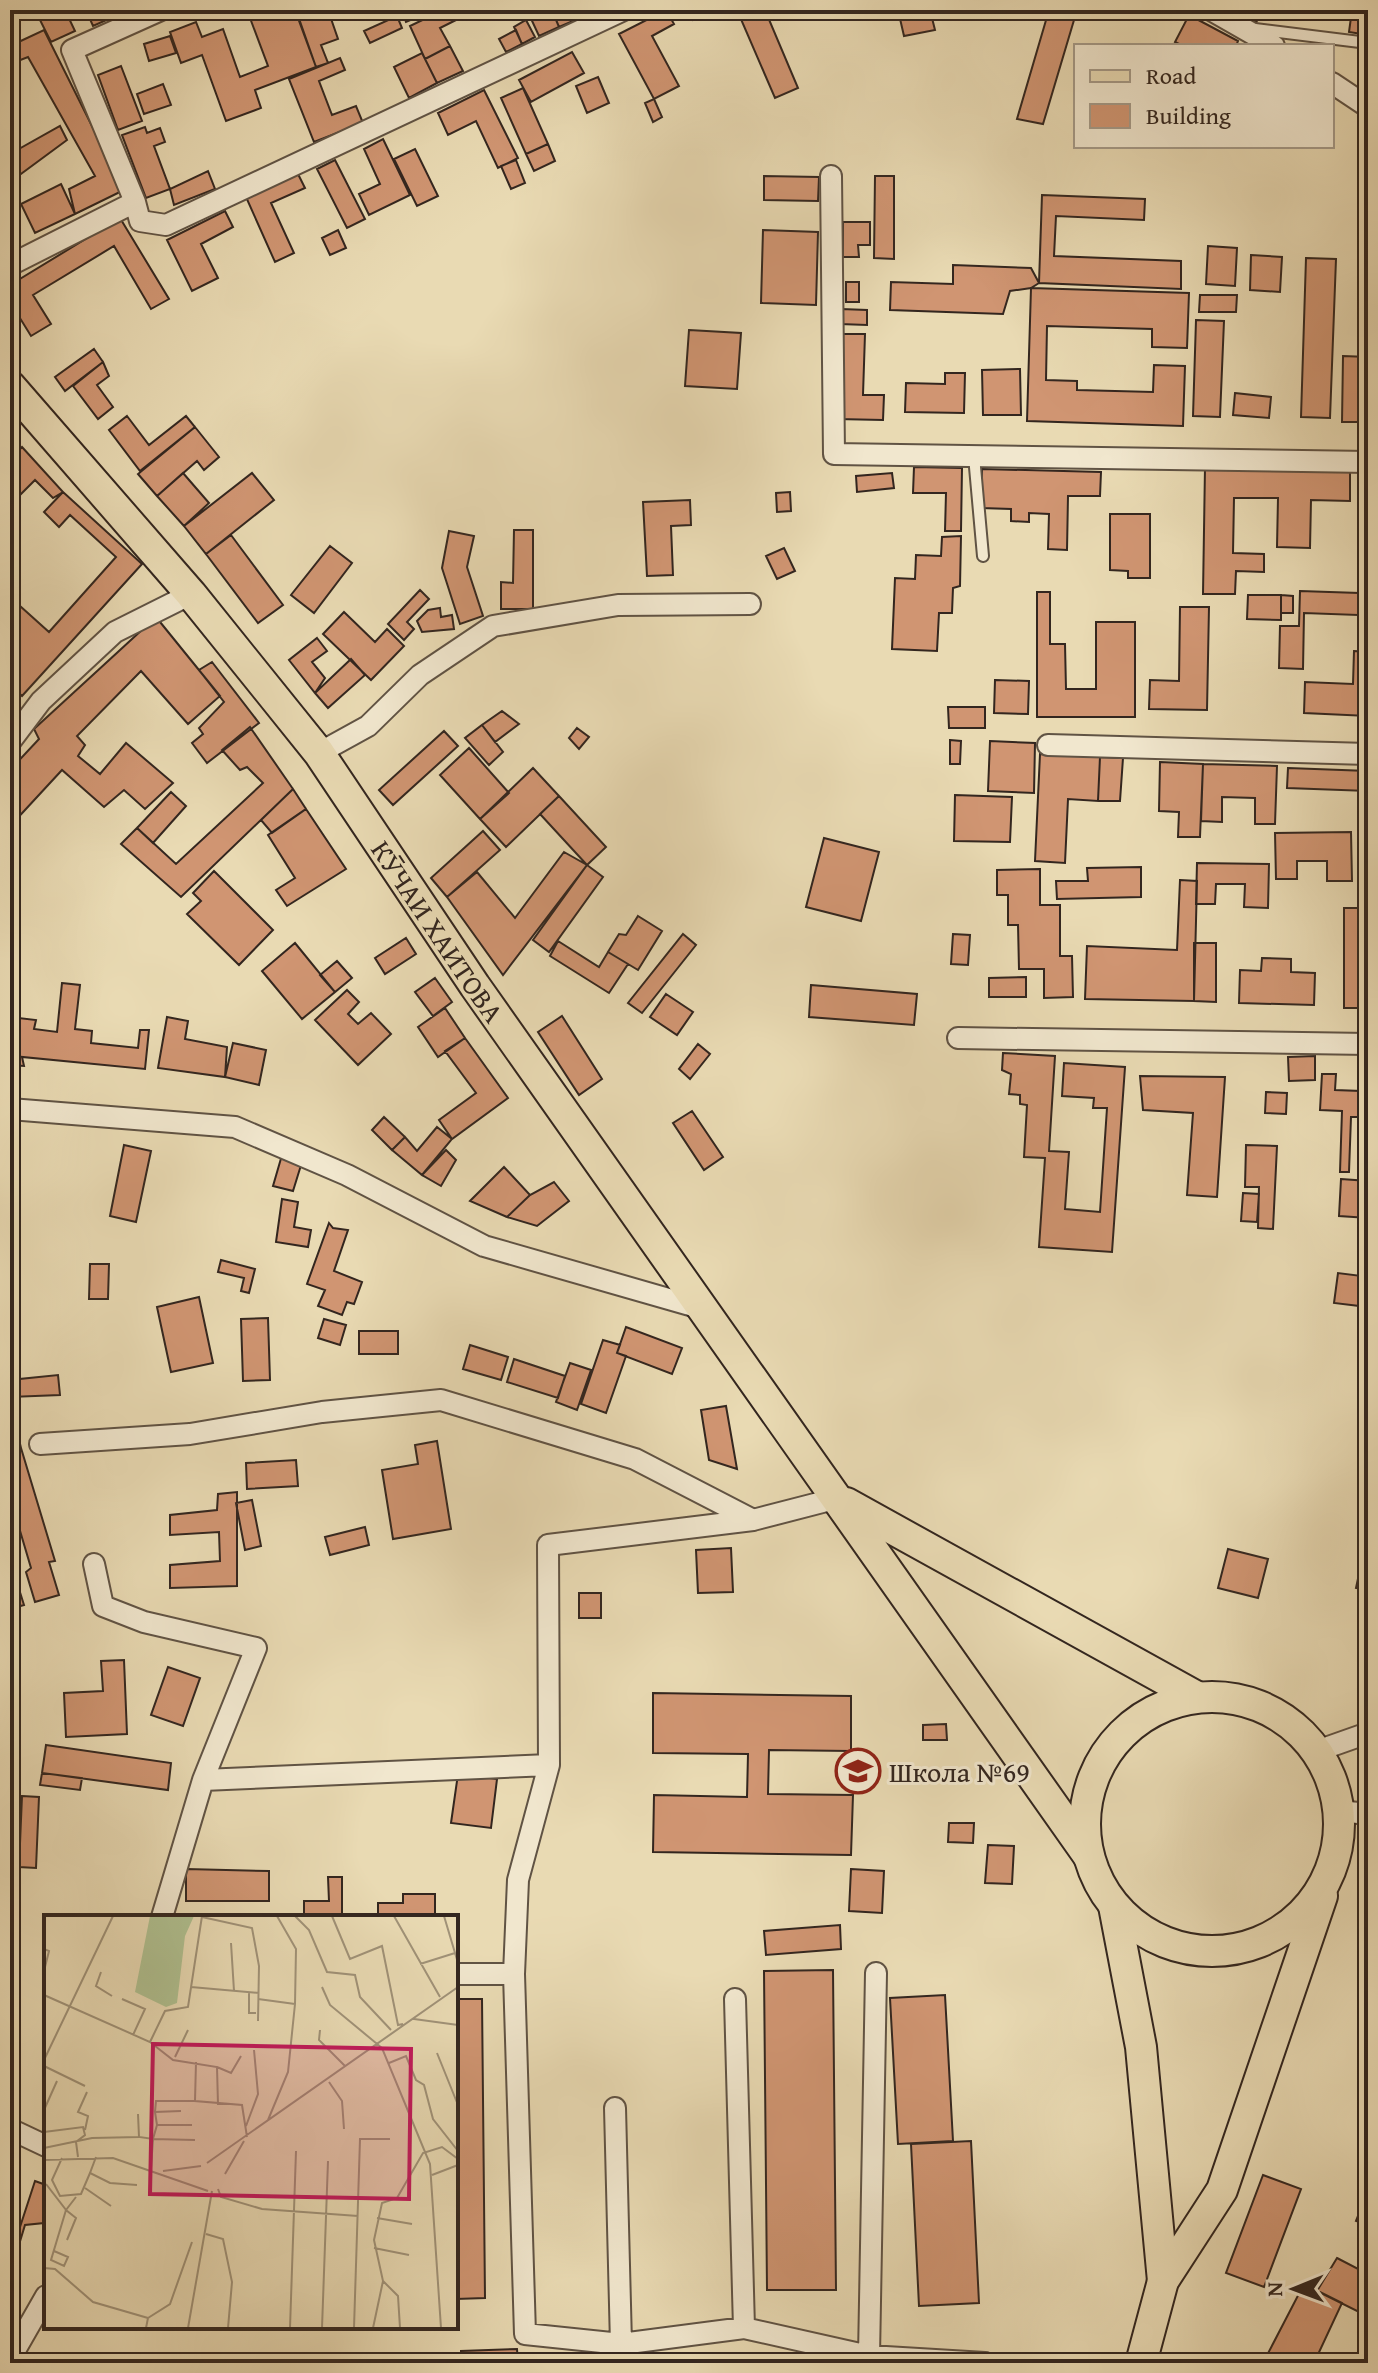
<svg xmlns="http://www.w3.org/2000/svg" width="1378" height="2373" font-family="'Gentium Book Plus',serif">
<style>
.building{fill:#d09572;stroke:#33261f;stroke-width:2}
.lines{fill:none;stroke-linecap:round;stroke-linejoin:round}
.lane-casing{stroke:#605344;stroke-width:14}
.street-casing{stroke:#605344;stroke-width:24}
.primary-casing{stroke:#33261f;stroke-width:34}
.lane{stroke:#f1e7ce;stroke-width:10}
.street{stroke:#f1e7ce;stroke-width:20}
.primary{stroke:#e9dab3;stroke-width:30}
.labels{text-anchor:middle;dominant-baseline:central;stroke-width:6;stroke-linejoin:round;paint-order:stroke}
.street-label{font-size:28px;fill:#33261f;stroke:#f1e7ce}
.poi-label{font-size:28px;fill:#33261f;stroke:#f1e7ce;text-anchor:start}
.inset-road{fill:none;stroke:#a09278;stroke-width:2}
.view{fill:#c2185b;fill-opacity:0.15;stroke:#c2185b;stroke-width:4}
.inset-edge{fill:none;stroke:#33261f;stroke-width:4}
</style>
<rect width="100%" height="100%" fill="#e9dab3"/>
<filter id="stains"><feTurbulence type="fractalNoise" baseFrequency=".0025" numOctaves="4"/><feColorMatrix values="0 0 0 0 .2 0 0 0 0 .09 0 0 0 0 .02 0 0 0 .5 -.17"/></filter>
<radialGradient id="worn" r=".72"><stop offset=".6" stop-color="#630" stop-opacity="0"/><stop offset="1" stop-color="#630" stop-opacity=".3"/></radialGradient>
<path class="building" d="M35,10H65L75,31L51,42Z
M86,10H118L120,14L93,26Z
M247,10H295L316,67L255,90L261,108L226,121L202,55L181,63L170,32L196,22L202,37L223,29L240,77L268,66Z
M296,10H328L338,39L321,45L328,63L316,67Z
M402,10H434L406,22Z
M443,10H476L440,28L450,46L425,59L410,26Z
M527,10H552L559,27L539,36Z
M552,10H599L559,27Z
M666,10L674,24L652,36L679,86L654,99L619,34Z
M688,10H712L693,20Z
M737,10H765L798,88L775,98Z
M898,10H930L935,30L904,36Z
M1049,10H1077L1043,124L1017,119Z
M1238,10H1281L1277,19L1263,14L1256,22Z
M1352,10H1368V35L1349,32Z
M1189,15L1238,41L1236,46H1183L1175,42Z
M397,16L402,28L370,43L364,31Z
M526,20L535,37L522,44L514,27Z
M44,30L124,190L75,214L69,189L95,176L28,57L10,64V46Z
M516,30L522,44L506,52L499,39Z
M170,36L176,53L149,61L144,44Z
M450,46L463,71L437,83L425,59Z
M572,52L584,73L531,102L519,80Z
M422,53L437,83L409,98L394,67Z
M340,58L345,70L319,81L332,115L356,106L363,123L314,142L289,79Z
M121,66L142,121L118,130L98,75Z
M598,77L609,103L587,113L576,86Z
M163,84L171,105L144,114L137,94Z
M523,88L548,144L526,154L501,98Z
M484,90L518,158L498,168L476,121L448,135L438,113Z
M654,99L662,117L653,122L645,103Z
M60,126L67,140L10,182V140L17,150Z
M145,127L147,133L160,128L165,142L154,146L170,189L146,198L122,135Z
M383,139L410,195L369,215L359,194L380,184L364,149Z
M548,144L555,161L534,171L526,154Z
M415,149L438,196L417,206L394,159Z
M335,160L365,219L347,228L317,169Z
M516,160L525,183L511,189L501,166Z
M208,171L215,189L174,205L170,189Z
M298,174L305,188L271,203L294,253L275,262L246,197Z
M764,176L819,177L818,201L764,200Z
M875,176H894V259L874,258Z
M61,184L75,214L35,233L21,204Z
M1042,195L1145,199L1144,220L1056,216L1054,256L1181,261V289L1039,283Z
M225,211L233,227L201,244L218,278L192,291L167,240Z
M120,218L169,299L151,309L114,246L33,295L51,324L31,336L10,302V285Z
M843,222H870V245H858L859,257H843Z
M338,230L346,248L330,255L322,238Z
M763,230L818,232L816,305L761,303Z
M1208,246L1237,248L1235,286L1206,284Z
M1251,255L1282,257L1280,292L1250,290Z
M1306,258L1336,259L1330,418L1301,417Z
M953,265L1031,268L1039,283L1031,288L1010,291L1003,314L890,310L891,282L953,284Z
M846,282H859V302H846Z
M1031,288L1189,293L1187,348L1152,347V329L1047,326L1046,380L1077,381V390L1153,392L1154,365L1185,366L1183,426L1027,421Z
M1200,295H1237L1236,312H1199Z
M841,309L867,310V325L840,324Z
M1196,320L1224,321L1220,417L1193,416Z
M689,330L741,333L737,389L685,386Z
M840,334H865L863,395H884L883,420L837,419Z
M94,349L103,362L65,391L55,377Z
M1343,356L1368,357V422H1342Z
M103,362L109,376L97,385L113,407L98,419L73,386Z
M1020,369L1021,415H983L982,370Z
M945,373H965L964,413L905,412L906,383L945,384Z
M1235,393L1271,397L1269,418L1233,415Z
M127,416L149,445L186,416L195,427L140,471L109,430Z
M195,427L219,457L204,470L197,461L157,496L138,474Z
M22,447L63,492L53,498L35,480L10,505V459Z
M914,467L962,468L961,531H945L946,493H913Z
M1205,467L1350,469V501L1311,500L1310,548L1277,547L1278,498H1234L1233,553L1264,554V572L1236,571L1235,594H1203Z
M982,469L1101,472L1100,496H1068L1067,550L1048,549L1049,514L1029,513V522L1011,521V509L981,508Z
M183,473L209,503L184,526L157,496Z
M252,473L274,500L206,554L184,526Z
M892,473L894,488L857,492L856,476Z
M1364,476H1368V503H1364Z
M63,492L142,564L22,696L10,685V649L16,642L10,636V597L49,632L116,557L70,515L59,527L44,512Z
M790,492L791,511L777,512L776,493Z
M690,500L691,525L671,526L673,575L647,576L643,502Z
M1110,514H1150V578H1128V571L1110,570Z
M514,530H533V609H501V582L513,583Z
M449,531L474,536L467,567L483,616L460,624L442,568Z
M231,535L283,605L258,623L206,554Z
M961,536L960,586L953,588L952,613H939L937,651L892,649L895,578L915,579L916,555L941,556L942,537Z
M330,546L352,563L314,613L291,595Z
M784,548L795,571L777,579L766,556Z
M420,590L429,599L407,622L414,629L404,640L388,624Z
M1300,591L1359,593L1358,615L1304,613L1303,669L1279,668L1280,626H1299Z
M1037,592H1050V644H1065L1066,689H1096V622H1135V717H1037Z
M1248,595H1281V620L1247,619Z
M1281,595L1293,596V613H1281Z
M1180,607H1209L1207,710L1149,709L1150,680L1179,681Z
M440,608L441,617L452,615L454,629L422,632L417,621L428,610Z
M344,612L375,642L387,629L404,646L371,680L323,634Z
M156,617L220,696L188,724L141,671L77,736L85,745L78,756L100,774L126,743L173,783L145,809L124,790L104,807L62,770L13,823L10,820V770L39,739L34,729Z
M317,638L327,651L312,662L325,678L315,693L289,660Z
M1354,651L1368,652V716L1304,713L1305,682L1353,684Z
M351,659L365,675L328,708L315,693Z
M212,662L259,723L207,763L192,743L203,734L199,728L224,702L199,670Z
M995,680L1029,681L1028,714L994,713Z
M948,707H985V728H949Z
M502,711L519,724L495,742L482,725Z
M482,725L503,752L489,765L465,738Z
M250,727L293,789L181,897L121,844L137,828L176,864L263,783L247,767L240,770L222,750Z
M577,728L589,737L579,749L569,738Z
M444,731L458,746L393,805L379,790Z
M950,740L961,741L960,764H950Z
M990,741L1035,743L1034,793L988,791Z
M469,748L509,793L480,819L440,775Z
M1040,754L1100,757L1098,801L1068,799L1065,863L1035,861Z
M1100,757L1123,758L1120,801H1098Z
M1160,762L1203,764L1200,837H1178L1179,812L1159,811Z
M1203,764L1277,766L1275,824H1255V798L1222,797V822L1201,821Z
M533,768L559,796L506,847L480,819Z
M1288,768L1368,771V791L1287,788Z
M293,789L306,809L272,833L261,820Z
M171,792L186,806L153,843L137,828Z
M955,795L1012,797L1010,842L954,841Z
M559,796L606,847L587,865L540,814Z
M306,809L346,869L287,906L276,890L295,878L268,835Z
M483,831L500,850L447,897L431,878Z
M1351,832L1352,881H1327V861H1297V879H1276L1275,833Z
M824,838L879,852L861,921L806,907Z
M564,852L587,865L503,975L447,897L477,872L515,918Z
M1197,863L1269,864L1268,908L1244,907L1245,884H1216L1215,904H1196Z
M587,865L603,877L549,952L533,940Z
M1141,867V897L1057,899L1056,881H1088L1087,868Z
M1040,869V905H1060V956H1072L1073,997L1044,998V969H1019L1018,925H1008V895H997V870Z
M214,871L273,930L239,965L187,914L201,901L193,893Z
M1180,880L1197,881L1194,1001L1085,999L1087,946L1177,950Z
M1361,888H1368L1365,979H1368V1008H1344V908H1360Z
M638,916L662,931L638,970L608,952L619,934L626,935Z
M683,934L696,945L642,1013L628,1003Z
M953,934L970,935L968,965L951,964Z
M406,938L416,954L385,974L375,958Z
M558,941L599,967L608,952L628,964L609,993L550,956Z
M295,943L335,992L302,1019L262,971Z
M1194,943H1216V1002L1194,1001Z
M1262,958L1291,959V972L1315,973L1314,1005L1239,1003L1240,970L1261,971Z
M337,961L352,978L335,992L320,975Z
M1026,977V997H989V978Z
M435,978L452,1002L433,1016L415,992Z
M62,983L80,985L75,1029L92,1031L91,1043L138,1048L140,1030H149L145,1069L22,1057L24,1066L10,1065V1017L36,1020L34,1029L57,1032Z
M811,985L917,994L914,1025L809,1017Z
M347,990L359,1002L348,1014L358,1024L371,1013L391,1034L358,1065L315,1020Z
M666,994L693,1012L677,1035L650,1017Z
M445,1008L465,1038L438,1057L418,1027Z
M562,1016L602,1079L579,1095L538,1032Z
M167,1017L188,1021L185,1039L227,1047L225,1077L158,1068Z
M465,1038L508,1098L452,1139L439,1120L476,1093L445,1051Z
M233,1043L266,1050L259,1085L225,1077Z
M698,1044L710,1054L690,1079L679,1069Z
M1003,1053L1055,1056L1049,1151L1069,1152L1065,1209L1100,1212L1107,1108H1093L1094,1098L1062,1096L1064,1063L1125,1067L1112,1252L1039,1247L1045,1158L1024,1157L1027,1105L1020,1104V1095L1009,1094L1011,1074L1002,1070Z
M1315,1056V1080L1289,1081L1288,1057Z
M1322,1074H1336L1335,1090L1361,1091V1102L1368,1103V1117H1351L1349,1172H1340L1342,1111L1320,1110Z
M1140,1076L1225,1077L1217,1197L1187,1195L1193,1113L1143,1110Z
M1266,1092L1287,1093L1286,1114L1265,1113Z
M692,1111L723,1157L704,1170L673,1123Z
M384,1117L405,1137L392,1150L372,1130Z
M437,1127L452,1139L422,1175L392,1150L405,1137L417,1151Z
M124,1145L151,1151L136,1222L110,1216Z
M1246,1145L1277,1146L1273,1229L1258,1228L1259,1187H1245Z
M446,1150L456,1160L441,1186L422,1175Z
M282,1155L302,1162L293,1191L273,1186Z
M504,1167L530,1195L507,1217L470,1201Z
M1341,1179L1368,1181V1218L1339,1216Z
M554,1182L569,1201L537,1226L507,1217L530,1195Z
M1243,1193L1259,1194L1257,1222L1241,1221Z
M282,1199L298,1202L294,1227L311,1230L308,1247L276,1242Z
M329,1223L333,1228L348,1230L334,1271L362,1282L354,1304L347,1302L342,1315L318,1306L325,1290L307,1284Z
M1366,1238L1368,1307L1334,1303L1338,1273L1361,1276Z
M221,1260L255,1269L249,1293L241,1291L244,1278L218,1272Z
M90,1264H109L108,1299H89Z
M199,1297L213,1363L171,1372L157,1307Z
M268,1318L270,1380L243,1381L241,1319Z
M324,1319L346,1325L340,1345L318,1338Z
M626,1327L682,1348L672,1374L617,1353Z
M359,1331H398V1354H359Z
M603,1340L620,1345L617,1353L626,1356L606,1413L581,1404Z
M470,1345L508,1357L501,1380L463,1369Z
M514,1359L565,1376L558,1398L507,1382Z
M570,1363L591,1370L577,1410L556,1402Z
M58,1375L60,1395L10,1397V1380Z
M10,1401L21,1448L10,1451Z
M726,1406L737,1469L709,1460L701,1410Z
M437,1441L451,1529L393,1539L382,1470L418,1464L415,1445Z
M21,1448L55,1561L49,1562L59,1595L35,1602L26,1572L31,1568L10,1497V1451Z
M296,1460L298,1486L247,1489L246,1463Z
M237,1492V1586L170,1588V1565L220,1561L219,1532L170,1535V1515L217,1510L218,1494Z
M252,1500L261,1546L245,1550L236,1503Z
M365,1527L369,1545L330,1555L325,1537Z
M1368,1532V1590L1356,1588Z
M731,1548L733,1592L698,1593L696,1550Z
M1228,1549L1268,1559L1258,1598L1218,1588Z
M19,1589L24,1605L10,1609V1591Z
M579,1593H601V1618H579Z
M124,1660L127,1734L66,1737L64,1693L103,1691L101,1661Z
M168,1667L200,1678L183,1726L151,1715Z
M653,1693L851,1696V1751L769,1750L768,1794L853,1795L851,1855L653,1852L654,1795L747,1797L748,1754L653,1753Z
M946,1724L947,1740H923V1725Z
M46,1745L171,1763L168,1790L42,1773Z
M42,1773L82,1778L80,1790L40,1785Z
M458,1774L497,1779L491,1828L451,1823Z
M22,1796L39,1797L36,1868L19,1867Z
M949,1823H974L973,1843L948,1842Z
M988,1845L1014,1846L1012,1884L985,1883Z
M186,1869L269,1871V1901H186Z
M851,1869L884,1871L882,1913L849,1911Z
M328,1877H342V1917H304V1901H329Z
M403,1894H435V1917H378V1903H403Z
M840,1925L841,1949L766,1955L764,1931Z
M833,1970L836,2290H767L764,1971Z
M945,1995L953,2141L898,2144L890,1998Z
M456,1999H482L485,2298L456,2299Z
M971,2141L979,2303L919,2306L911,2144Z
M1263,2175L1301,2189L1264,2287L1226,2273Z
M35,2181L46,2185V2216L44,2223L25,2225L18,2248L10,2245V2224L20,2227Z
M1368,2191V2225L1356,2221Z
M1337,2258L1368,2274L1365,2315L1317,2291Z
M1304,2284L1342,2303L1314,2363H1263Z
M517,2349L518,2363H461V2351Z"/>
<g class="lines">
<g class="lane-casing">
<path id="lane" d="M1255,29L1368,43
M974,456L983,556"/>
</g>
<g class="street-casing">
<path id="street" d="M1211,10L1274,46
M1332,83L1368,107
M831,176L834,454L1368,462
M135,202L72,50L161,10
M10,265L135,202L140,221L166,225L624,10
M10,742L41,701L115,632L191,594
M1048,745L1368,754
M319,753L368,726L420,675L493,626L618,605L750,604
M958,1038L1368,1044
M10,1109L235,1127L347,1175L484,1246L700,1308
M40,1444L190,1434L322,1412L441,1400L635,1459L753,1520
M94,1564L103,1606L144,1622L256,1648L203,1780
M1317,1751L1368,1733
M1339,1811L1368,1814
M162,1917L203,1780L549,1765
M876,1973L869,2356L985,2363
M456,1974H514L518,1880L549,1765L548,1545L753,1520L838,1498
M514,1974L525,2334L621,2344
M735,1999L744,2328L869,2356L868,2363
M615,2108L621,2344L744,2328
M10,2129L46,2146
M10,2359L46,2296"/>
</g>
<g class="primary-casing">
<g id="primary">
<path id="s1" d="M10,386L191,594L319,753L475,986L1088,1855"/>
<path d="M846,1503L1195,1696"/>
<circle cx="1212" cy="1824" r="127"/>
<path d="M1114,1906L1141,2047L1163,2281"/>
<path d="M1141,2363L1163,2281L1222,2190L1322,1896"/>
</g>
</g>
<use href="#lane" class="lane"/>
<use href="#street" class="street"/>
<use href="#primary" class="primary"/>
</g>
<defs>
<g id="school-ring" transform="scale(2.3)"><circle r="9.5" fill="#f1e7ce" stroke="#8f2418" stroke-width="1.5"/><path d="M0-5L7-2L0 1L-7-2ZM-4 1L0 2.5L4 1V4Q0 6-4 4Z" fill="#8f2418"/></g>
</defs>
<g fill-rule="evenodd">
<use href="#school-ring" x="858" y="1771"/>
</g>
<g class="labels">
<g class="street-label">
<text stroke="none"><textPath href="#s1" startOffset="694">КӮЧАИ ХАИТОВА</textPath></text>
</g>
<g class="poi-label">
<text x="889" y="1771">Школа №69</text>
</g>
</g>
<g transform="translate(44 1915)">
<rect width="414" height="414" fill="#e9dab3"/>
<path d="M106,1H150L141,21L133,88L122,92L91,77Z" fill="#b0c191"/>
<path class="inset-road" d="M251,1L265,15L283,57L311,60L316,82L347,115M288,1L306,44L338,31L354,110L359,109M350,1L396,82M400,1L414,48M158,2L208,13L215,51L214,106M187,28L190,76M0,34L5,36L0,56M376,49L411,38M57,57L52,71L68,81M147,72L215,78M278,72L286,90L338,133L386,249L397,413M205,77V98H212M0,80L106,127L129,145L173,152L174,190M78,84L101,94L89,120M214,84L251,89M370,104L414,110M276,115L275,125L301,151M106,127L121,96L144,92L158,1M393,138L414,190M131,142L144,115M0,145L69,1M152,147L151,186L198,190L203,222M345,148L362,141L372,165L380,170L389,204L414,236M0,151L41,171M173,152L187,158L197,141M285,167L298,186L300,214M0,195L13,166M111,197L112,186H151M94,199L95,222L109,224L113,210H148M224,205L244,157L251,89L252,34L233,1M113,210L111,197L137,196M202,211L214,179L210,135M41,215L44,201L34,197L43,177M0,217L39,212L41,220L32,227L34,242M0,233L48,223L95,222M52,242L46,258L66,268L93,270M18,243L8,265L16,281L37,279L46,258M0,245L69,243L164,276M163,248L414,72M107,253L109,224L151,225M119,256L157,251M181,259L200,226M388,260L414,250M2,269L22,295L7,345L20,351L24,342L10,336M41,273L67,291M174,274L177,282L218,294L314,301M333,303L368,309M162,319L179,324L188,367L184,413M23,325L32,303L22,295L32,282M330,333L365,340M0,353L11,354L49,387L104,403L102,413M339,366L354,381L356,413M104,403L126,389L148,327M144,413L168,276M246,413L252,236M278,413L284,246M310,413L316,224H346M329,413L339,366L330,325L338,288L353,283L379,238L398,232L414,244"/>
<path class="view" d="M109,129L367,134L365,284L106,279Z"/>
<rect width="414" height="414" class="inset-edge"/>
</g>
<rect width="1378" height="2373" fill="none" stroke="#e9dab3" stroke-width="40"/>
<rect x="12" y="12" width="1354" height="2349" fill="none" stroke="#33261f" stroke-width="4"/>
<rect x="20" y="20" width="1338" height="2333" fill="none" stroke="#33261f" stroke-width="2"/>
<rect x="1074" y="44" width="260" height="104" fill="#f1e7ce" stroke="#a59a88" stroke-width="2"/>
<rect x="1090" y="70" width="40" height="12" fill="#e9dab3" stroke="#a59a88" stroke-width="2"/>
<text x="1146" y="84" font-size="24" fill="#33261f">Road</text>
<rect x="1090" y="104" width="40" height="24" fill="#d09572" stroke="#a59a88" stroke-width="2"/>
<text x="1146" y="124" font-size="24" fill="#33261f">Building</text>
<g transform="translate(1294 2289) rotate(269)" stroke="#f1e7ce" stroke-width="6" paint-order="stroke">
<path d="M0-6L14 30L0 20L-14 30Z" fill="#33261f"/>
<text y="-12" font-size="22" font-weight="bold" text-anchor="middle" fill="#33261f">N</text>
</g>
<rect width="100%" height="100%" filter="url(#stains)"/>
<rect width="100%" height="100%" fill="url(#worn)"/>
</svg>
